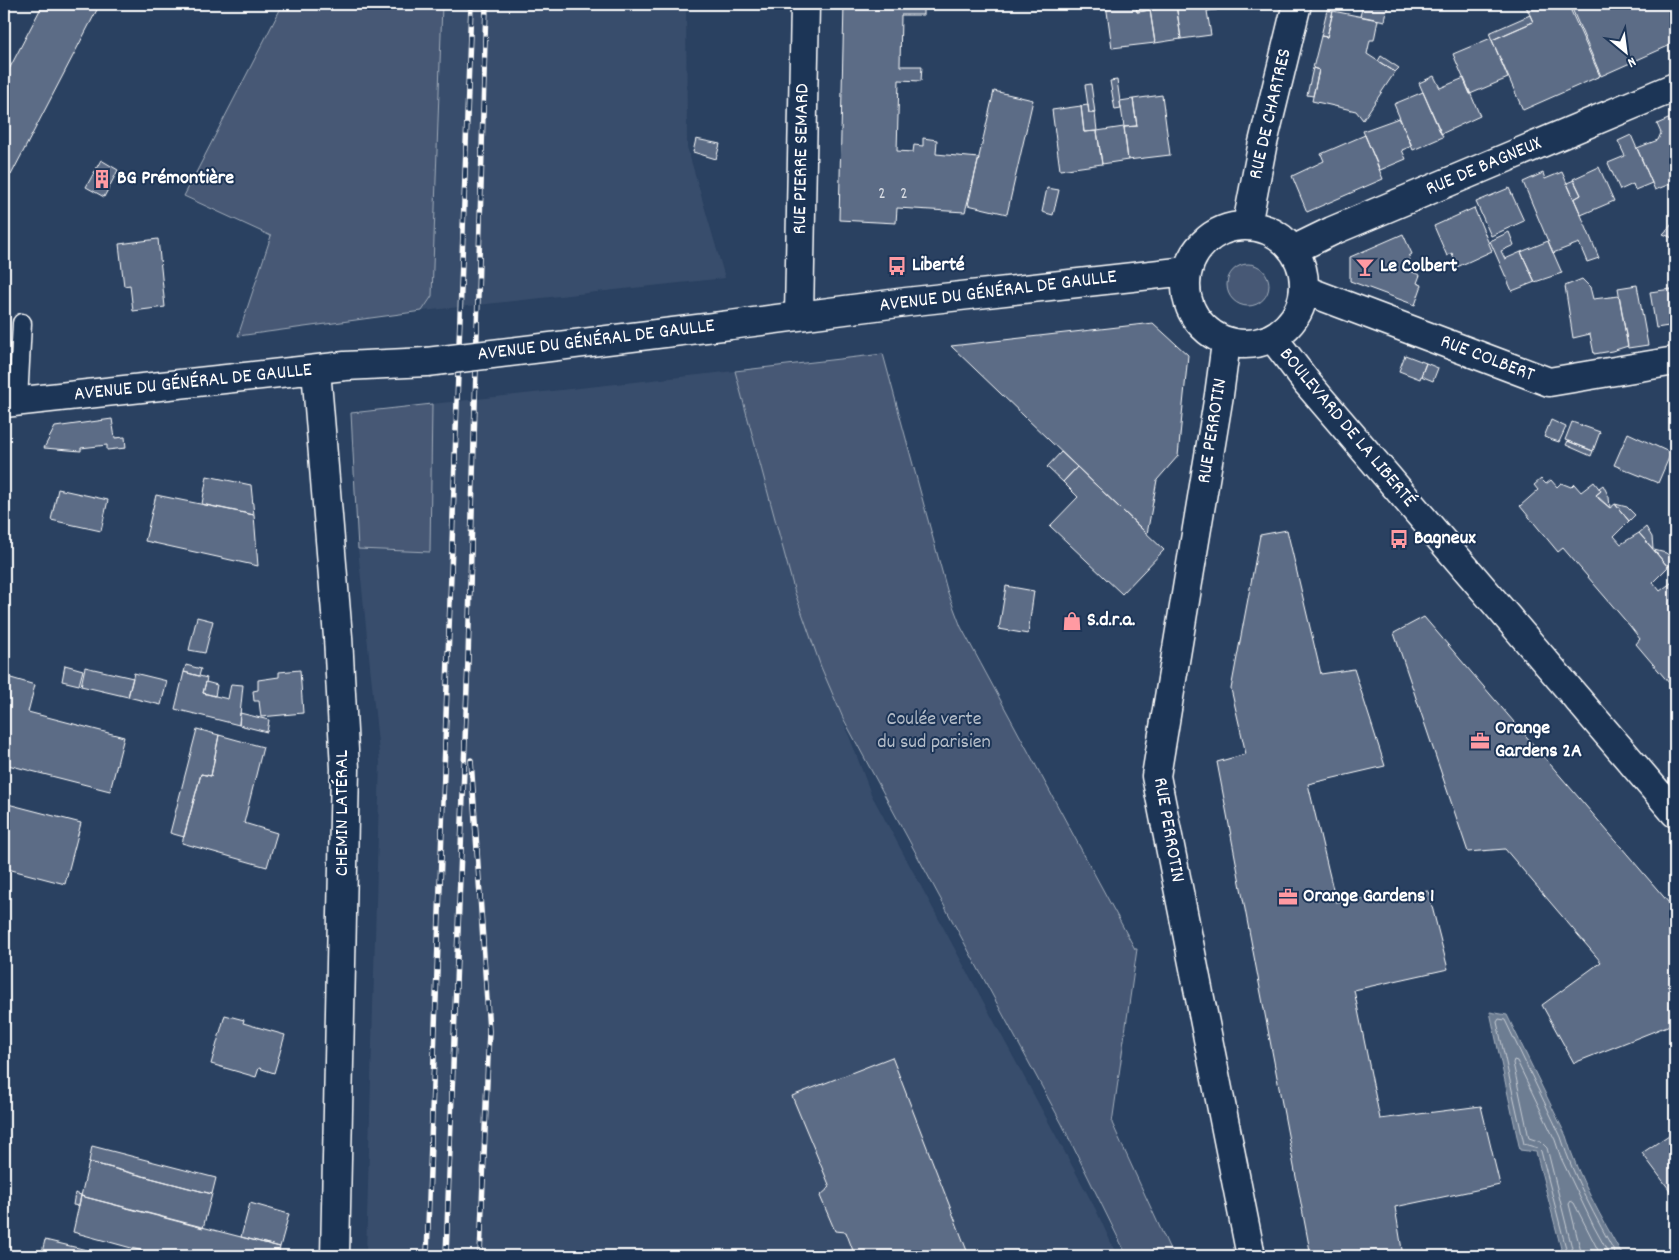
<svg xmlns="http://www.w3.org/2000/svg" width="1679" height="1260" font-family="Dekko,sans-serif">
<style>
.built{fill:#394e6c}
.green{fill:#465975;stroke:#a2acba}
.water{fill:#6d7d92;stroke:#a7b1be}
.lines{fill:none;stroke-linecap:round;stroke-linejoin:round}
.shore{stroke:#c5cbd3;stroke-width:1}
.building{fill:#5b6c86;stroke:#fff}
.lane-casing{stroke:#fff;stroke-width:21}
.street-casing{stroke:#fff;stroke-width:31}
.secondary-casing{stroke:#fff;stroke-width:31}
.lane{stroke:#1d3557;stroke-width:18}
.street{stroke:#1d3557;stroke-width:28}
.secondary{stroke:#1d3557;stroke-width:28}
.rail-casing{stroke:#fff;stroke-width:5.5}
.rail{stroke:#1d3557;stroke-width:4;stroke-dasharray:11;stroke-linecap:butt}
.secondary-bridge-casing{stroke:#fff;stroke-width:31;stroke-linecap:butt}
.secondary-bridge{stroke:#1d3557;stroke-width:28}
.labels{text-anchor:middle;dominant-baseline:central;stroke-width:4;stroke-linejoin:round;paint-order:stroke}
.number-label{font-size:18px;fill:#d6dae1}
.street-label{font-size:20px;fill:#fff;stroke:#1d3557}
.poi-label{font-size:20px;font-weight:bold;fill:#fff;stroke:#1d3557;text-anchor:start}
.park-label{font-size:20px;fill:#b5bdc8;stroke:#1d3557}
</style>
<rect width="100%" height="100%" fill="#2a4161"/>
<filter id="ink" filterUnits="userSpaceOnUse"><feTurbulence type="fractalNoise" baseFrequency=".02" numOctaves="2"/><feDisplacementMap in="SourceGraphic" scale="10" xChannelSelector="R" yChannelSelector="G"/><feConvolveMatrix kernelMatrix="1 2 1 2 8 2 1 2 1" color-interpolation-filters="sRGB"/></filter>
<g filter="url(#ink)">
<path class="built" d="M442,4H686L687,147L725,278L422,311L432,296Z
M735,371L795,593L871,794L1096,1210L1117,1256H366L380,762L358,549L430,552L432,404Z"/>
<path class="green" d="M283,4H442L432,296L422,311L238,336L271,236L184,196Z
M1227 285a21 21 0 1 1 42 0a21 21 0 1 1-42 0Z
M883,354L947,590L961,627L1135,949H1137L1112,1123L1173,1256H1127L1062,1124L843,718L821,667L795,593L735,371Z
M432,404L430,552L358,549L351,413Z"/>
<path class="water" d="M1490,1012L1507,1015L1566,1136C1578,1178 1602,1218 1623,1256H1563L1536,1152L1520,1150Z"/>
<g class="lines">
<path class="shore" d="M1568,1256L1541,1151L1538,1148L1524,1144L1497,1022L1499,1019L1505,1020L1561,1137C1574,1179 1596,1218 1617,1256
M1574,1256L1547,1148L1541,1142L1529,1138L1513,1063L1514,1060L1517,1061L1555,1140L1561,1158L1594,1227L1610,1256
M1582,1256L1569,1204L1571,1201L1574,1203L1601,1256"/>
</g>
<path class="building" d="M43,4H100L11,175L4,171V79Z
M844,4H923V15H901L900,66H922L921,81L899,80L897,151L913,152L914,145L923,146V138L937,140L936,154L979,158L965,212L897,208L896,223L839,220Z
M1106,4H1136L1137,12L1150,10L1155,43L1112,48Z
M1136,4H1149L1150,10L1137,12Z
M1157,4H1176L1181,39L1155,43L1150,10L1157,9Z
M1176,4H1218L1217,10L1207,11L1211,35L1181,39Z
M1341,4H1388L1385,21L1360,16L1362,9L1341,5Z
M1525,4H1568L1600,76L1523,110L1492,40L1533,22Z
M1570,4H1675V43L1601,76Z
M1327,10L1333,11L1327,37L1321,36Z
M1333,11L1378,20L1374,40H1370L1367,54L1395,72L1363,120L1356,111L1312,101L1319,70L1313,68L1321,36L1327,37Z
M1530,15L1533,22L1492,40L1489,33Z
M1491,38L1508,78L1470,94L1453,54Z
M1381,56L1399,68L1395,72L1378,61Z
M1313,68L1319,70L1313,96L1307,95Z
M1434,76L1440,88L1464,78L1480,116L1441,134L1419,83Z
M1117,80L1121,109L1115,110L1110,81Z
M1091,84L1095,113H1089L1085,85Z
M994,91L1033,100L1007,214L968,205Z
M1423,92L1443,137L1413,150L1394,104Z
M1162,95L1170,155L1128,160L1124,127L1137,126L1133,99Z
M1133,99L1137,126L1124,127L1120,101Z
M1088,105L1089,113H1095L1097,131L1084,132L1081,106Z
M1081,106L1084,132L1097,131L1102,164L1060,170L1052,110Z
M1675,116V182L1655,190L1637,148L1658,140L1661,133L1657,124Z
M1399,118L1412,146L1402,150L1406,159L1380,170L1363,131Z
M1124,127L1128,160L1102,164L1097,131Z
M1365,135L1383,179L1307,212L1292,176L1324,161L1321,154Z
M1631,135L1652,183L1635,190L1633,184L1620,190L1608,163L1625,156L1618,141Z
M696,139L720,144L716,159L693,152Z
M101,160L118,170L104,197L86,187Z
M1599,167L1614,201L1581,215L1574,199L1581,195L1573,179Z
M1562,172L1581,215L1599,258L1587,262L1579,243L1553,253L1523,182L1543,173L1545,179Z
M1574,180L1581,195L1574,199L1567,183Z
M1047,188L1059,190L1053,215L1042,212Z
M1509,188L1524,221L1491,236L1476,202Z
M1474,208L1492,251L1457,267L1452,253L1447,256L1434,226Z
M1675,221V239L1663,234Z
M1509,232L1514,245L1501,251L1505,259L1521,252L1535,282L1512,291L1490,241Z
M1403,234L1412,254L1409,256L1410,260L1405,263V269L1420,275L1417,283L1422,285L1415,305L1350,281V257Z
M158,239L165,307L133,311L130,285L124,286L119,244Z
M1548,241L1562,273L1535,282L1521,252Z
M1582,279L1590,287L1593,299L1619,296L1628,346L1612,351L1594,354L1590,334L1573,338L1565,286Z
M1637,285L1648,345L1628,348L1618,288Z
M1671,289L1675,312V325L1656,328L1650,292Z
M1153,323L1188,355L1178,456L1157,480L1147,534L951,346Z
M1405,355L1426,363L1420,379L1399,371Z
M1426,363L1438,368L1433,381L1421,376Z
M112,419L115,438L125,437L126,448L107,450V445L81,448V451L44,448L55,427Z
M1551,420L1566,427L1559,442L1544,437Z
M1572,422L1600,432L1593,451L1565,440Z
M1628,433L1671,453L1658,483L1614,465Z
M1568,441L1593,451L1591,456L1566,445Z
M1061,452L1077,467L1063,482L1047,467Z
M1077,467L1164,550L1122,594L1050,526L1078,497L1063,482Z
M207,476L251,485L254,515L202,504Z
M1541,479L1546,484L1551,480L1557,487L1561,483L1571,487L1574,484L1581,492L1594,482L1601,491L1596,495L1599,499L1610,508L1615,504L1629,521L1614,536L1621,544L1639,533L1668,567L1653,582L1660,591L1675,580V690L1636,644L1640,639L1630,626L1563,548L1558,552L1520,506L1538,490L1534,485Z
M1603,485L1609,497L1610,508L1596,495L1601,491L1599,488Z
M58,489L108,500L101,531L51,520Z
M156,495L254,515L258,566L145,541Z
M1615,504L1627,507L1635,515L1629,521Z
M1646,527L1652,537L1653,549L1639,533Z
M1287,530L1321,674L1354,669L1385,766L1308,784L1336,902L1428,891L1448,969L1354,990L1380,1119L1481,1106L1500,1185L1395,1207L1403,1256H1311L1217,762L1246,754L1231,689L1260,535Z
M1654,550L1666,553L1675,561L1668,567Z
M1006,586L1034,591L1028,634L999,629Z
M197,617L213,621L205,653L189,650Z
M1424,617L1675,910V1023L1574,1063L1542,1005L1601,962L1505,849L1468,852L1394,633Z
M65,665L83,670L79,685L62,681Z
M186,665L201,669L199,676L184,672Z
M85,667L133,678L128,697L81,686Z
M300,670L303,713L261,717L259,701H254L253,691L258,690V680L279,677V672Z
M184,672L207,678L203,693L228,699L231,684L243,685L239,725L175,709Z
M134,673L167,681L161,705L128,697Z
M4,676L35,685L28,712L124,737L110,791L4,764Z
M206,682L217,685L215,696L203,693Z
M240,713L269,720L267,732L239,725Z
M197,729L219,735L211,776L201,774L184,837L170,833Z
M219,735L263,747L244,823L277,833L267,867L182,843L201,774L211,776Z
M4,803L81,823L65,884L4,868Z
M225,1015L244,1020L243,1023L285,1035L274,1073L259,1068L256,1077L211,1064Z
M892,1057L969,1256H855L846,1232L835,1231L820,1196L830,1187L792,1096Z
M1675,1131V1197L1642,1153Z
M92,1146L216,1178L212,1194L89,1162Z
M89,1162L212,1194L203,1228L81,1196Z
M75,1193L81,1195L79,1206L73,1205Z
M81,1196L280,1247L278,1256H145L146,1252L73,1232Z
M250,1203L289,1214L280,1247L241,1237Z
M45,1240L70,1246L112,1256H41Z"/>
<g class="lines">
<g class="lane-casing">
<path id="lane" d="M18,401L22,323"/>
</g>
<g class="street-casing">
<path id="street" d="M1305,290L1549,382L1675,361
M799,315L805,4"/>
</g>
<g class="secondary-casing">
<path id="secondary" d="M1247,225L1262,147L1297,4
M1186 285a59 59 0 1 1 118 0a59 59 0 1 1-118 0Z
M1293,250L1332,231L1675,87
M730,325L906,302L1187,271
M1273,338L1308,384L1675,813
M1226,343L1219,395L1156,776L1251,1256
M316,370L338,637L345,769L335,1256
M4,403L345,366L427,362"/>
</g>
<use href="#lane" class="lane"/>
<use href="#street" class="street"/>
<use href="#secondary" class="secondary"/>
<g class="rail-casing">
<path id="rail" d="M471,760L489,1031L480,1256
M427,1256L471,4
M446,1256L468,660L486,4"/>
</g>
<use href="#rail" class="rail"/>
<g class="secondary-bridge-casing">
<path id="secondary-bridge" d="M427,362L730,325"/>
</g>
<use href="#secondary-bridge" class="secondary-bridge"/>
</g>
</g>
<defs>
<g id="building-bare" transform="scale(1.5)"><path d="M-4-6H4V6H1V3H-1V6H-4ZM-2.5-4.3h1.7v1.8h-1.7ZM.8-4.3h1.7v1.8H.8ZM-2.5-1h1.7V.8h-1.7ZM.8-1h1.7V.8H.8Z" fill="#ff9aa2" stroke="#1d3557" stroke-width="2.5" paint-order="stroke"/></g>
<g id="bus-bare" transform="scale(1.5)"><path d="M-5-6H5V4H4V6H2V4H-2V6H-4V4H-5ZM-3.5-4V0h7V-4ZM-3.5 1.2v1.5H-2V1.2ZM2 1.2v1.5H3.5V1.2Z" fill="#ff9aa2" stroke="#1d3557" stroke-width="2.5" paint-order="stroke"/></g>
<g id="bar-bare" transform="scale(1.5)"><path d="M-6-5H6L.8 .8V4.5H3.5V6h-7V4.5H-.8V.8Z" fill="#ff9aa2" stroke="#1d3557" stroke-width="2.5" paint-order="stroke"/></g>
<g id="shop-bare" transform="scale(1.5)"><path d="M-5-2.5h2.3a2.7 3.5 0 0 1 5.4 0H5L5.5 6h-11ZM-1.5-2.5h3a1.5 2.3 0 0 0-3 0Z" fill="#ff9aa2" stroke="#1d3557" stroke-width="2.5" paint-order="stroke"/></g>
<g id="office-bare" transform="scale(1.5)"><path d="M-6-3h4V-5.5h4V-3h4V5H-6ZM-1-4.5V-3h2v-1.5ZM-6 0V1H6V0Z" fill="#ff9aa2" stroke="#1d3557" stroke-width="2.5" paint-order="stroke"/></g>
</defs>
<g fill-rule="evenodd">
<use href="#building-bare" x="102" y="179"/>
<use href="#bus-bare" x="897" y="266"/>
<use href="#bar-bare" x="1365" y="267"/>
<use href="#bus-bare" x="1399" y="539"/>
<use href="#shop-bare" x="1072" y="621"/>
<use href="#office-bare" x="1480" y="741"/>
<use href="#office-bare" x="1288" y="897"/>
</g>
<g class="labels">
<g class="number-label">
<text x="882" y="194">2</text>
<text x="904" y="194">2</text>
</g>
<g class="street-label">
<text transform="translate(1271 114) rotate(-77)">RUE DE CHARTRES</text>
<text transform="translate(802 159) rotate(-89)">RUE PIERRE SEMARD</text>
<text transform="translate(1484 167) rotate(-23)">RUE DE BAGNEUX</text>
<text transform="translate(998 292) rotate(-7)">AVENUE DU GÉNÉRAL DE GAULLE</text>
<text transform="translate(596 341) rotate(-7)">AVENUE DU GÉNÉRAL DE GAULLE</text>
<text transform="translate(1487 359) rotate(21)">RUE COLBERT</text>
<text transform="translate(193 383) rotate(-6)">AVENUE DU GÉNÉRAL DE GAULLE</text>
<text transform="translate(1347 428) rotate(50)">BOULEVARD DE LA LIBERTÉ</text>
<text transform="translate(1213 431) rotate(-81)">RUE PERROTIN</text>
<text transform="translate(343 813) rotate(-90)">CHEMIN LATÉRAL</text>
<text transform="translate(1168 830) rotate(80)">RUE PERROTIN</text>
</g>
<g class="poi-label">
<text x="117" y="179">BG Prémontière</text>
<text x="912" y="266">Liberté</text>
<text x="1380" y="267">Le Colbert</text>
<text x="1414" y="539">Bagneux</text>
<text x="1087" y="621">S.d.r.a.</text>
<text x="1495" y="729">Orange<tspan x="1495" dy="23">Gardens 2A</tspan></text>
<text x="1303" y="897">Orange Gardens 1</text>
</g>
<g class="park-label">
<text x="934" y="720">Coulée verte<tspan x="934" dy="23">du sud parisien</tspan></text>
</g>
</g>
<rect width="1679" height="1260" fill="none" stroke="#1d3557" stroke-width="20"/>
<rect x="10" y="10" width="1659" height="1240" fill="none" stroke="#fff" stroke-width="2" filter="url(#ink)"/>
<g transform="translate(1626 52) rotate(151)" stroke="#1d3557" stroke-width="4" paint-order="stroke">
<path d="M0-4L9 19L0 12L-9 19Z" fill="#ffffff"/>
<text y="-8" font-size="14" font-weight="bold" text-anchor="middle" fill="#ffffff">N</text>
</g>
</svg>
